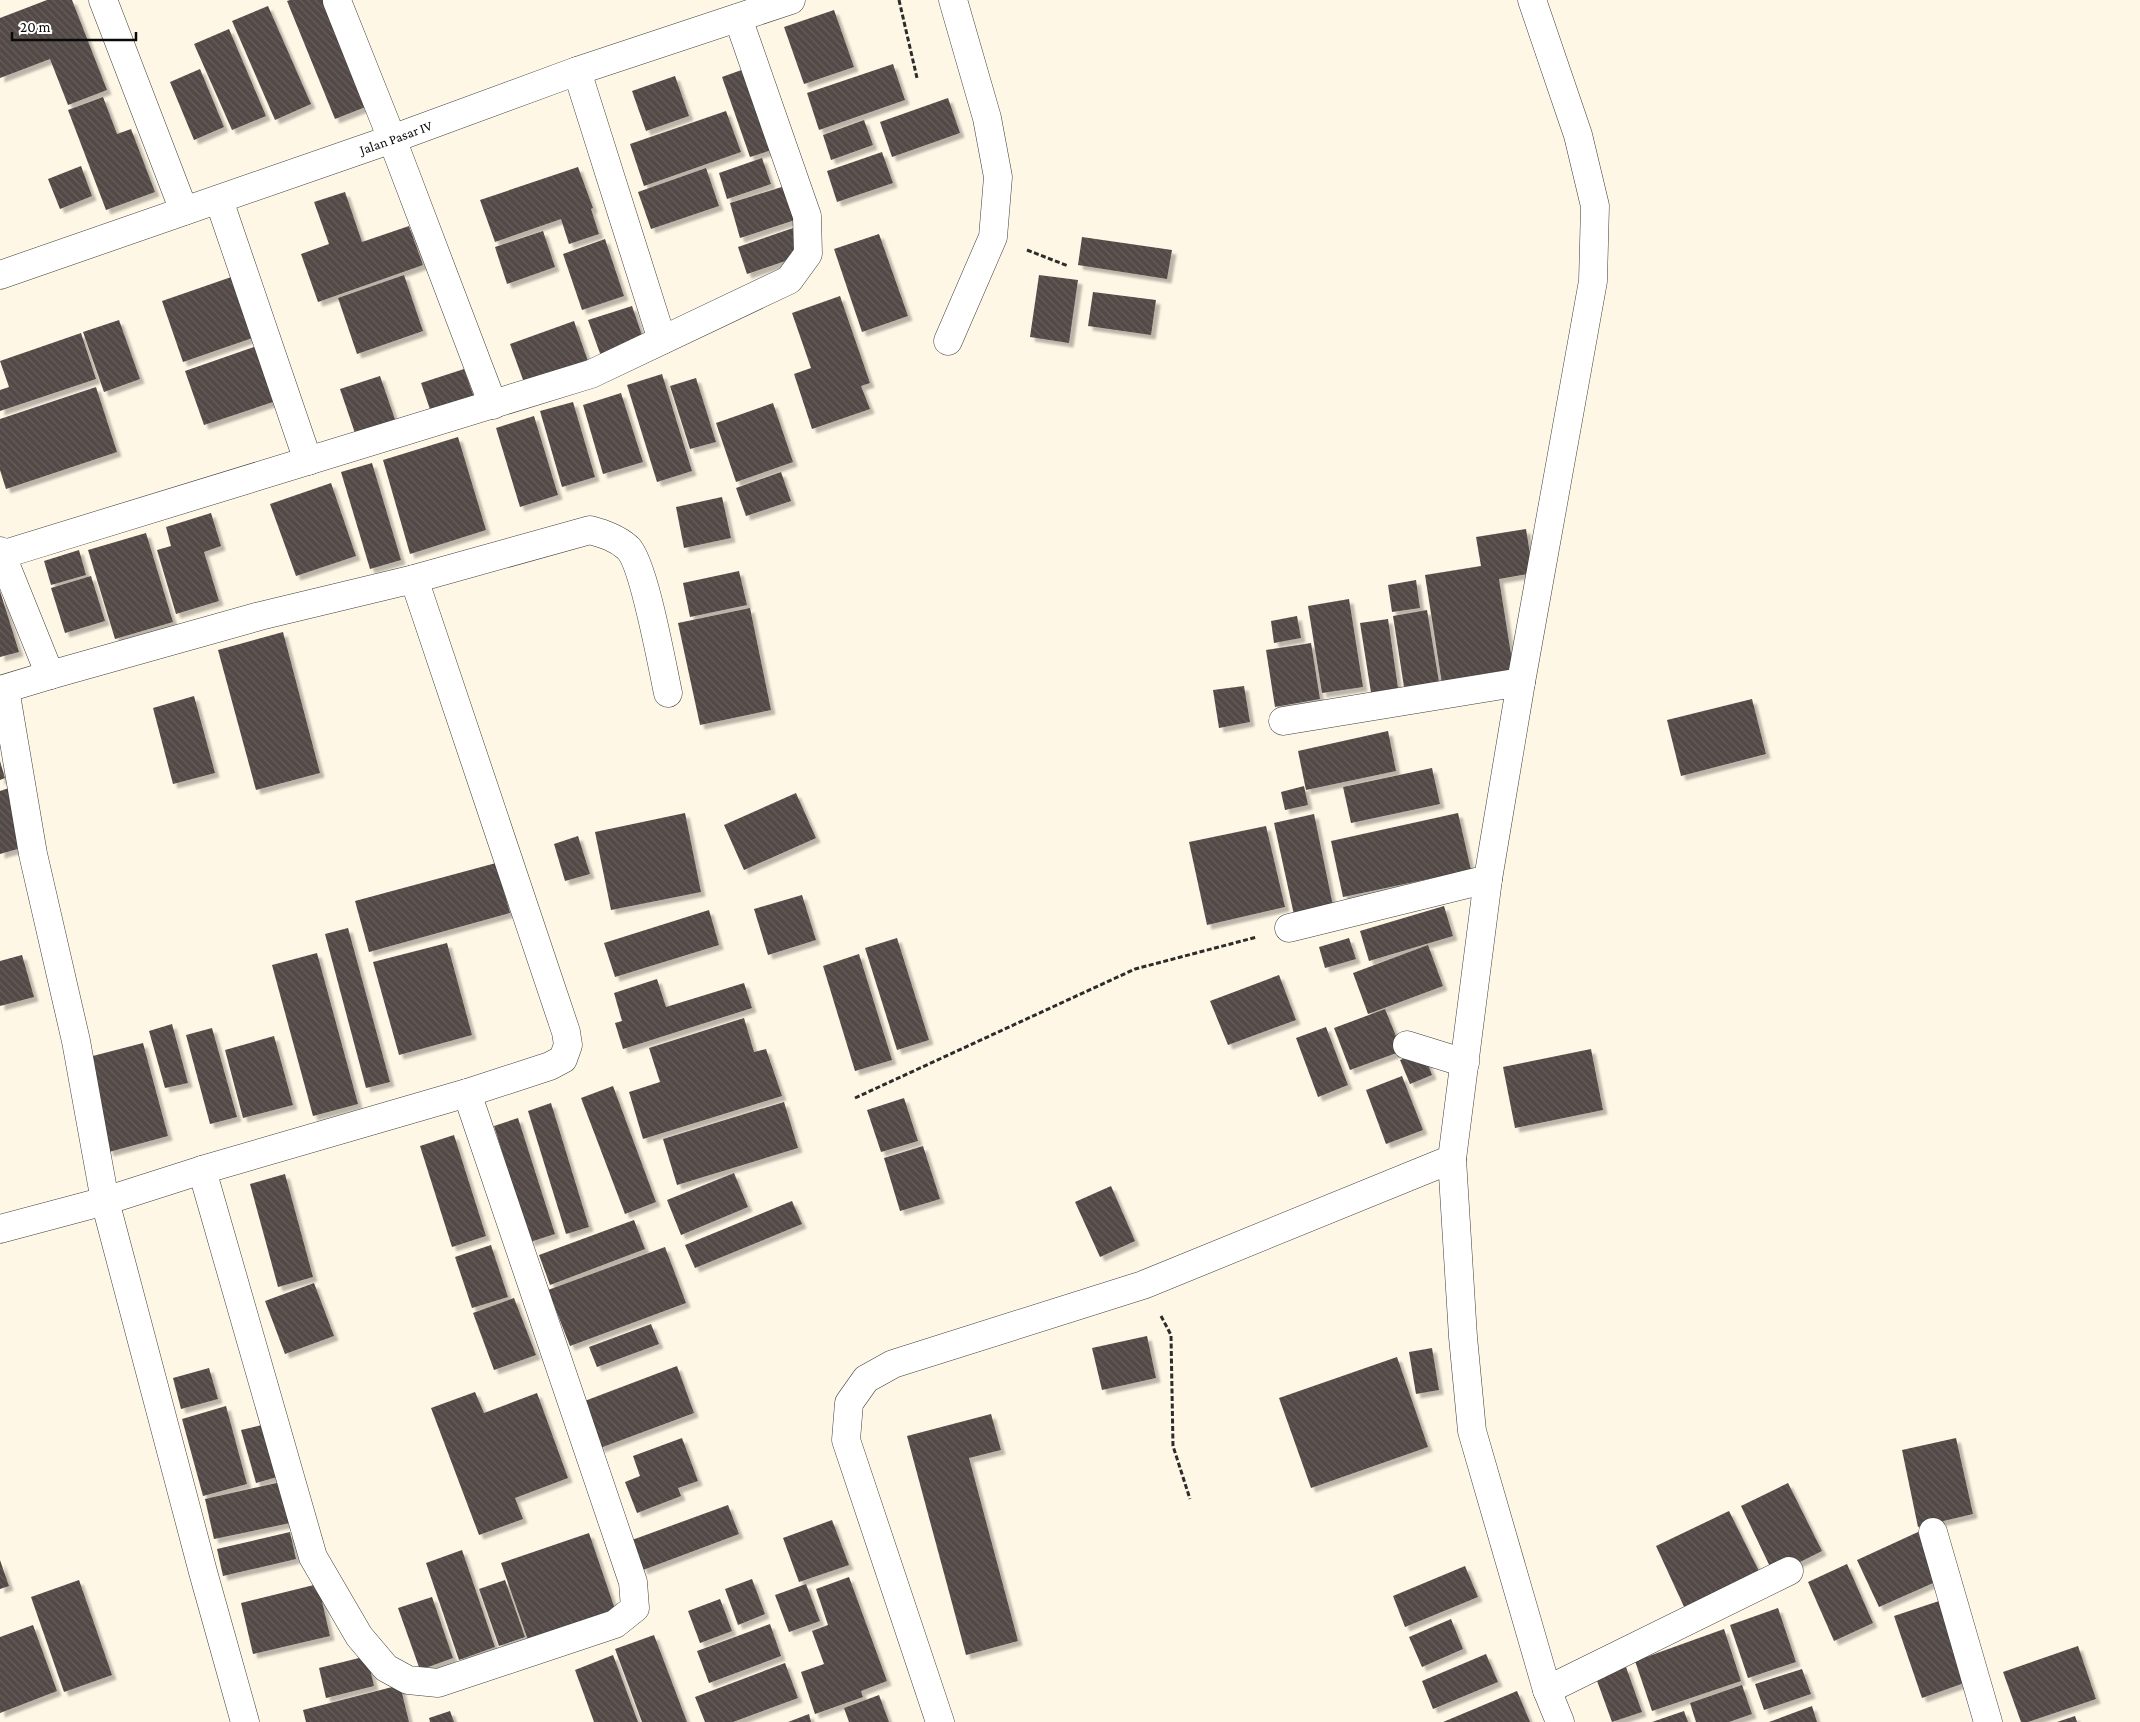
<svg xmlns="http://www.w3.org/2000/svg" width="2140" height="1722" font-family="'Crimson Pro',serif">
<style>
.building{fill:url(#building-back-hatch);filter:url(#shadow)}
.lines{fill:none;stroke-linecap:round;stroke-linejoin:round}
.minor-casing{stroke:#3d3d3d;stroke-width:29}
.path{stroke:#2c2c2c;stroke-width:3;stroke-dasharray:5 2.5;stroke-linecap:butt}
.minor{stroke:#fff;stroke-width:28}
.labels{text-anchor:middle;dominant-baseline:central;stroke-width:5;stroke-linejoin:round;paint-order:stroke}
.street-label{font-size:14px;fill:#0a0a0a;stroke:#fff}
</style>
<defs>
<pattern id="building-back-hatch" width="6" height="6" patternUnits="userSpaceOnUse" patternTransform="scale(1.25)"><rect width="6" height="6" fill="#524946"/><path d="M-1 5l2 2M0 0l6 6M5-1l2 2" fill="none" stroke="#665f5c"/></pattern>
<filter id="shadow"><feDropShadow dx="4.5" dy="4.5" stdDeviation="1" flood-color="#0004"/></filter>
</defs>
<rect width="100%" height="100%" fill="#fff7e6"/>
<path class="building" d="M47,0H72L107,90L68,105L50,59L0,78V18Z
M290,0H325L368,106L335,119L287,1Z
M268,6L311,104L275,120L232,21Z
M834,10L854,67L804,84L784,27Z
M229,29L266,116L232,130L194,44Z
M893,64L905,100L819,130L807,93Z
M747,68L775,149L750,157L722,77Z
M200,69L224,127L194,140L170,82Z
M675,76L689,116L646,131L632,91Z
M103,97L117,134L131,129L155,192L106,210L68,110Z
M948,98L960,133L892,157L880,122Z
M726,111L741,152L644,186L630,144Z
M864,120L873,145L831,160L823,135Z
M882,152L893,183L837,202L827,171Z
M762,158L771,184L727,199L719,173Z
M81,166L92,196L60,209L48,179Z
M578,167L593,208L591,209L599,234L569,244L561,219L495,242L480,200Z
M706,168L719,206L651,229L638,192Z
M785,186L795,220L740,238L730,203Z
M345,192L362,242L409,226L423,265L318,302L301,254L329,244L314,202Z
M796,227L806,254L747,274L738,247Z
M543,231L555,267L507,284L495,247Z
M879,234L908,316L862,332L834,249Z
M1082,237L1172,250L1167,279L1078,265Z
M605,239L624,296L582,310L563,254Z
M240,274L261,335L183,362L162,301Z
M404,275L423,331L357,354L338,298Z
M1039,275L1078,280L1069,343L1030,337Z
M1093,292L1156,300L1151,335L1088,326Z
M840,296L870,383L861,386L870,409L812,429L794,374L811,368L792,313Z
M632,306L645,344L602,359L588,320Z
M119,320L140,379L104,392L83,332Z
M574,321L590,367L526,388L510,344Z
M81,333L96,379L0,411V390L9,387L0,361Z
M257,346L276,401L204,425L185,371Z
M464,369L477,406L434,421L421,383Z
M662,374L692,471L657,482L627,385Z
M380,376L399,431L359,445L340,389Z
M696,378L716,442L690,449L670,386Z
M96,387L117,452L6,489L0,470V419Z
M621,393L643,462L603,474L583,405Z
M573,402L595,477L562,487L540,411Z
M773,403L793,462L736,482L716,423Z
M534,416L558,495L520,507L496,428Z
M458,437L486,530L410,554L383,460Z
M372,463L401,560L370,569L341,472Z
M781,472L791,501L746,516L736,488Z
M331,483L356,556L296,576L270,504Z
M722,497L731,538L684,548L676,507Z
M211,513L221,546L204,552L219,601L176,614L157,550L171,546L166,527Z
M1526,529L1533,573L1499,579L1514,673L1442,684L1425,575L1481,566L1476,537Z
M146,533L173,622L115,639L88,550Z
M79,550L86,575L51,585L44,561Z
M739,571L747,605L690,617L683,583Z
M91,576L105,621L65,633L51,588Z
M1416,580L1420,608L1392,612L1388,585Z
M0,591L19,652L0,657Z
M1349,599L1363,687L1322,693L1308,606Z
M750,608L771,710L700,725L678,623Z
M1427,610L1439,682L1404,687L1393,616Z
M1297,616L1301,638L1274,643L1271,621Z
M1388,619L1399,695L1372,699L1360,623Z
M283,632L320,773L256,790L218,650Z
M1311,643L1320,699L1275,707L1266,650Z
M1244,686L1250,722L1219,728L1213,690Z
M194,696L215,773L173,784L153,708Z
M1752,699L1766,754L1681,776L1667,720Z
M1388,731L1396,771L1306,790L1298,751Z
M0,761L5,778L0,780Z
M1432,768L1440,804L1351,823L1343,787Z
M1304,786L1308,805L1285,810L1281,792Z
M12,787L28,846L0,854V791Z
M796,793L816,838L744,870L724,825Z
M685,813L701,892L611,910L595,832Z
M1458,813L1471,870L1343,897L1331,841Z
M1314,814L1333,906L1294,915L1274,823Z
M1266,826L1285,907L1207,925L1189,842Z
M578,836L590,874L565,881L554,844Z
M496,863L510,913L369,952L355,901Z
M802,895L816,940L768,955L754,909Z
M1444,906L1453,936L1369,961L1360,931Z
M709,910L719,945L615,977L604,943Z
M348,928L390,1082L366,1088L325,934Z
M897,938L929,1040L897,1050L865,948Z
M1349,938L1356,959L1325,968L1319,947Z
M447,943L472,1035L399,1055L373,962Z
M1428,945L1443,986L1368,1014L1353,973Z
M317,953L358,1104L313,1116L272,965Z
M859,954L892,1060L855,1071L823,966Z
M22,955L34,997L0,1006V961Z
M1279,975L1296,1020L1228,1045L1210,1001Z
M657,979L666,1007L744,983L752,1008L623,1049L615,1023L622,1021L614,993Z
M1385,1009L1402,1051L1350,1070L1334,1028Z
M744,1018L754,1052L766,1049L782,1096L643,1139L629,1092L660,1082L649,1048Z
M172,1024L188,1083L165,1088L149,1031Z
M1326,1027L1348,1085L1318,1097L1296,1038Z
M212,1028L237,1117L210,1124L186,1035Z
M274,1036L293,1105L243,1118L225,1050Z
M143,1043L168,1136L109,1152L85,1058Z
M1591,1049L1603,1110L1515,1128L1503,1067Z
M1423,1051L1432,1075L1410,1084L1400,1060Z
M1402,1076L1423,1130L1386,1144L1366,1090Z
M613,1086L656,1202L625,1214L581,1098Z
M904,1098L918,1141L881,1152L867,1110Z
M784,1102L798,1148L677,1185L663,1139Z
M551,1103L589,1227L566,1234L528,1111Z
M518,1118L555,1234L530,1242L494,1126Z
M454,1135L486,1236L452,1247L420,1146Z
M923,1146L940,1199L900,1211L884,1158Z
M734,1173L748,1207L681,1235L667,1200Z
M285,1174L313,1277L278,1287L250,1184Z
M1111,1186L1135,1241L1100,1257L1075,1202Z
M792,1201L802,1224L695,1268L685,1245Z
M634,1220L645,1249L550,1285L539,1255Z
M491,1245L508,1297L472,1308L455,1257Z
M665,1247L686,1303L570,1346L548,1290Z
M314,1283L334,1336L285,1354L265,1301Z
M514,1298L536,1355L494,1370L473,1313Z
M651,1324L659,1344L597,1367L589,1347Z
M1147,1336L1156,1378L1102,1390L1092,1348Z
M1432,1348L1439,1390L1416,1394L1409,1352Z
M1397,1357L1428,1447L1311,1488L1279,1398Z
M677,1366L694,1413L600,1448L582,1402Z
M209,1368L218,1399L181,1409L173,1378Z
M475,1392L484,1413L537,1393L568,1478L515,1498L523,1519L479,1535L431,1408Z
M226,1406L247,1484L203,1496L182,1419Z
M991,1414L1001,1450L969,1458L1018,1641L966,1655L907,1436Z
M262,1425L277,1477L256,1483L241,1430Z
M682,1438L698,1481L678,1488L681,1496L637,1513L625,1482L640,1476L633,1456Z
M1956,1438L1973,1514L1918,1527L1902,1450Z
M281,1482L290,1523L214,1539L205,1499Z
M1788,1483L1822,1551L1774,1575L1741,1506Z
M728,1505L739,1534L643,1570L632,1540Z
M1729,1511L1761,1575L1686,1611L1656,1546Z
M832,1520L849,1565L799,1582L783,1538Z
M290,1532L296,1559L223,1576L217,1549Z
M1918,1532L1940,1580L1879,1607L1857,1560Z
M589,1533L617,1615L530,1646L501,1563Z
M462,1550L495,1647L459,1660L426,1563Z
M0,1560L9,1586L0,1589Z
M1847,1564L1873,1623L1834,1641L1808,1582Z
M1465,1566L1478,1597L1405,1627L1393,1596Z
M849,1577L887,1681L861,1691L863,1697L815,1714L801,1672L824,1664L812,1631L828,1625L816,1589Z
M752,1579L765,1614L738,1625L725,1589Z
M79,1580L112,1675L64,1692L31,1597Z
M505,1580L525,1637L499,1646L479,1589Z
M318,1584L330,1636L253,1654L241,1603Z
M806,1584L820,1621L789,1632L775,1595Z
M432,1597L453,1658L420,1670L398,1608Z
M720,1599L732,1631L700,1643L688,1611Z
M1939,1601L1967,1682L1922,1698L1894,1616Z
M1778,1608L1796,1662L1748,1678L1730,1625Z
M1451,1619L1463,1649L1422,1667L1409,1637Z
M770,1624L781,1656L709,1683L697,1651Z
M33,1625L57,1691L0,1713V1637Z
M1724,1629L1741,1681L1652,1711L1635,1661Z
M654,1635L687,1722H642L615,1649Z
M2078,1646L2096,1699L2028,1722H2021L2003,1672Z
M1486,1654L1498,1682L1433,1709L1422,1681Z
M613,1655L638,1722H594L575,1670Z
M367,1656L374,1686L326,1698L319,1668Z
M785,1663L798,1698L733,1722H705L695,1697Z
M1626,1667L1642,1712L1612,1722L1596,1678Z
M1802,1669L1811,1694L1764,1710L1755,1684Z
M400,1685L409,1722H306L303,1710Z
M1742,1685L1752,1714L1729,1722H1696L1690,1703Z
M1517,1691L1530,1722H1443Z
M879,1695L889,1722H849L844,1708Z
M1812,1706L1817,1722H1769Z
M450,1711L454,1722H430L429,1718Z
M1684,1711L1688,1722H1652Z
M809,1714L811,1722H788Z
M2075,1716L2077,1722H2057Z"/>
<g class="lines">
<g class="minor-casing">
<g id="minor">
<path d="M103,0L184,211"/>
<path d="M337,1L392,139L493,405"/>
<path d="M577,71L662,340"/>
<path d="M219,200L308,461"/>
<path id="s1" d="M0,275L392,139L577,71L791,0"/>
<path d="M948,341L993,237L998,177L987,118L953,0"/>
<path d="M0,551L50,675L260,616L414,579L566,1032L568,1045L563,1059L550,1066L467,1093L202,1170L105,1201L0,1229"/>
<path d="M1,555L591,374L789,280L808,254L807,216L738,18"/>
<path d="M414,579L590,530C604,534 617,538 628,548C644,564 662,665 668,693"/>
<path d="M5,689L33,854L76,1041L105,1201L203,1572L245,1722"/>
<path d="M0,690L50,675"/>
<path d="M1283,721L1521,682"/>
<path d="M1289,928L1488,879"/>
<path d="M1407,1045L1465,1063"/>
<path d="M1452,1159L1463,1337L1472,1431L1547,1690L1560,1722"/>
<path d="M202,1170L313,1557L359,1636L386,1668L408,1680L438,1683L615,1624L635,1608L633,1582L467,1093"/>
<path d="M1933,1532L1988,1722"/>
<path d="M1547,1690L1789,1571"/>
<path d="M940,1722L846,1440L849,1403L866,1379L893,1364L1143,1285L1452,1159L1488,879L1521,682L1593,281L1595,206L1578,135L1532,0"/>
</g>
</g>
<path class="path" d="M899,0L917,78
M1027,250L1068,266
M855,1098L1135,969L1257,937
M1161,1316L1171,1335L1173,1446L1190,1499"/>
<use href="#minor" class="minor"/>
</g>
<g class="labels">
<g class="street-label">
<text stroke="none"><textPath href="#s1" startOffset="419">Jalan Pasar IV</textPath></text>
</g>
</g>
<path d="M12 32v8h124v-8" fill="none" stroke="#0a0a0a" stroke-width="2.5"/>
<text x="20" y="32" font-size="15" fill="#0a0a0a" stroke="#ffffff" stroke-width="4" paint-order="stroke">20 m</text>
</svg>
